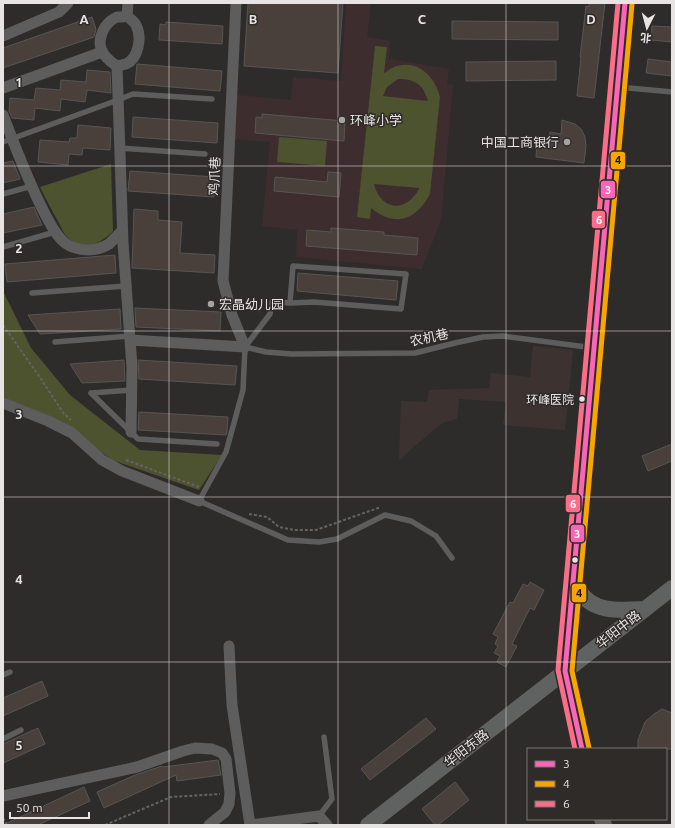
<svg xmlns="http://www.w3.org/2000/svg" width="675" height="828" font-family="Ubuntu,'Noto Sans SC',sans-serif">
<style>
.built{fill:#3c3330}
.education{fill:#3e2d2f}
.green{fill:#4d522f;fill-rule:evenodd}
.building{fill:#49403c;stroke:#575553}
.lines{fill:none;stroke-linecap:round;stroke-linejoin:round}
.path{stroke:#646364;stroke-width:2;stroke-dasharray:3 2;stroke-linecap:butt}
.lane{stroke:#5e5d5e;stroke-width:5.5}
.street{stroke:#5e5d5e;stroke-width:11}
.secondary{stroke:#606161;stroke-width:16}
.bus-1-casing{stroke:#2f2b29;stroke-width:8}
.bus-2-casing{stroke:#2f2b29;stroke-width:8}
.bus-3-casing{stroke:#2f2b29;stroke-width:8}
.bus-1{stroke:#fa66b7;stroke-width:5}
.bus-2{stroke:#f7a600;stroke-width:5}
.bus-3{stroke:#fb6d88;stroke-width:5}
.grid{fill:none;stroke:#e7e4e3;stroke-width:1;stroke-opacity:0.55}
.poi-dot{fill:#a6a4a2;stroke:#2f2b29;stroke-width:1.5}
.bus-dot{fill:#e7e4e3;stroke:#2f2b29;stroke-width:1.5}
.labels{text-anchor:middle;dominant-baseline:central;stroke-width:3;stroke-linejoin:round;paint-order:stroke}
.bus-label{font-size:12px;fill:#e7e4e3;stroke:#2f2b29;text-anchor:end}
.poi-label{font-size:13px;fill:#e7e4e3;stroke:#2f2b29;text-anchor:start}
.street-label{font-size:13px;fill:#e7e4e3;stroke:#2f2b29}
.grid-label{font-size:13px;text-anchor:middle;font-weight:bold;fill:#e7e4e3;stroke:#2f2b29;stroke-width:3;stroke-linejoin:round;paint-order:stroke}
.line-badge{stroke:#2f2b29;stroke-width:1.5}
.badge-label{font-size:11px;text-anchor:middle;font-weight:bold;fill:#fff}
.pale-badge-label{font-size:11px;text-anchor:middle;font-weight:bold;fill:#111}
</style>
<rect width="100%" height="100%" fill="#2e2c2a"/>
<path class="built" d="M533,346L573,350L565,430L503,425L506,402L459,399L457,419L442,423L399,460L401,401L427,402L429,390L489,388L491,373L530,377Z"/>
<path class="education" d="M346,3H371L367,37L390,41L389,59L449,69L447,84L453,85L441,220L422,269L296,257L297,230L262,226L270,142L232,139L237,95L291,100L293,77L341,81Z"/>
<path class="green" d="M375,46L387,47L384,73C387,72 389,69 392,68C415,57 435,75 440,97L430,194C416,220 396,228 371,208L370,219L357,217ZM398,79C415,79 423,84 428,101L383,96L387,87ZM374,184L419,188V189C406,213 381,211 374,184Z
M279,137L327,141L325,166L277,162Z
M111,164L113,231C100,245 83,251 67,237C63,233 61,227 59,223C52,211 46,199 40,187Z
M3,291L31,348L70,395L140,450L222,455L199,490L112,460L75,432L3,398Z"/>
<path class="building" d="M248,3H343L338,73L244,66Z
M589,3H605L594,98L577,96L581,57H580L586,6L589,7Z
M92,17L96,29L94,37L3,68V48Z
M452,21L558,22V40L452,39Z
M166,22L223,26L222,44L159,40L160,24L166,25Z
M652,26L672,27V42L651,40Z
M648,59L672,62V76L646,73Z
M556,61V80L466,81V62Z
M137,64L222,71L220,91L135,84Z
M87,70L110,72L111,93L87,90L85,102L61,99L60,111L35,108L34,120L12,118L9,111L10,98L34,100L36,88L60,90L61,80L86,82Z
M262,114L345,121L344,141L255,133L256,117L262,118Z
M133,117L218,123L217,143L132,137Z
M562,120L575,124L581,129L585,137L586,146L584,163L536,157L537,143L548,144L550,132L561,134Z
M78,125L111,128L110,150L83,148L82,155L69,154L68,165L38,162L40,140L69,142L70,138H77Z
M13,161L20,179L3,183V163Z
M130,171L215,177L214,197L128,191Z
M328,172L341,173L339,197L274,191L275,177L327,182Z
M34,207L42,225L3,233V214Z
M134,209L158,211V220L182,222L180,253L215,255L214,273L132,268Z
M331,228L384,232V235L418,238L417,255L306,246L307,230L331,232Z
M115,255L116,273L7,282L5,264Z
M298,273L398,281L396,300L297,291Z
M135,308L221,312L220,331L136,327Z
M120,309L121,329L40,334L28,315Z
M124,360L125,381L82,383L70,364Z
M138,360L237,366L235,385L139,379Z
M139,412L228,417L227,432L226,435L138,430Z
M672,444V461L648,471L642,456Z
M530,582L544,590L534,610L530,608L512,644L517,646L506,667L497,662L500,656L494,653L498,646L495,644L498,637L493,634L510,602L513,603L523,584L528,586Z
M42,681L48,696L3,716V698Z
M662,709L672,713V749H638V740L645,722L654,714Z
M426,718L436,729L370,780L361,769Z
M38,728L45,744L3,763V744Z
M218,760L221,775L177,781L176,775L104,808L97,792L135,775L162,766L163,767Z
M455,782L469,800L438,825H435L422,809Z
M84,787L90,801L38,825H3Z"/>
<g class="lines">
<path class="path" d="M3,325L39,376L64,414L71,420
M126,460L199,487
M249,514L267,517L279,527L294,530H316L378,508H381
M3,818L7,825
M105,825L171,797L220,794"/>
<path class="lane" d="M618,87L672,92
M3,142L118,100L133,94L212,99
M119,148L205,154
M3,194L32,186
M3,247L55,232
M32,293L126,286
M290,303L293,266L406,274L401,309L314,302L290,303L272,302L270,314L245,347L243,390L226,452L199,501L288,540L319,542L337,539L385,515L411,521L436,536L452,558
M55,342L130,336
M245,347L266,352L292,354L415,353L455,343L483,337L503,336L594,348
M91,393L138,439L217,444
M91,393L132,390
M3,675L10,672
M3,739L21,730
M319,816L332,799L324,737"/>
<path class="street" d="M127,16C130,19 134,21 136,25C142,37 139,58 126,64C123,65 119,65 117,66C101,56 95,44 105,27C108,23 112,19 117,17C120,17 124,17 127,16Z
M127,16L128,3
M3,36L59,12L68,3
M117,66L123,243L132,367L131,432
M3,88L102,52
M3,115C16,149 29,184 46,216C51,225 56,236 65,243C78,252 96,252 109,244C113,240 118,235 122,231
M130,340L245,347L232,315L223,281L236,3
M3,403L48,421L72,433L102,460L122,471L199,501
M229,646L232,705L250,825L319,816L327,825
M3,796L137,767L183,751L195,748L212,749L222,753L226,759L230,793L229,804L225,812L209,825"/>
<path class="secondary" d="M574,575C575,580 577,586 579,590C592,614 623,610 645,609
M582,749L565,671L625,3
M602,819L604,825
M368,825L672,588"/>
<g class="bus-1-casing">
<path id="bus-1" d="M582,749L565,671L625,3"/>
</g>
<g class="bus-2-casing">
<path id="bus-2" d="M589,748L572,671L632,4"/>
</g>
<g class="bus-3-casing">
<path id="bus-3" d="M575,749L558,670L618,3"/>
</g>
<use href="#bus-1" class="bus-1"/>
<use href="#bus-2" class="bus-2"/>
<use href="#bus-3" class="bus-3"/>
</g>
<path class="grid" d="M169,3V825M338,3V825M506,3V825M3,166H672M3,331H672M3,497H672M3,662H672"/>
<g class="poi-dot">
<circle cx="342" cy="120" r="4"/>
<circle cx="567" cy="142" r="4"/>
<circle cx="211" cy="304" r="4"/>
</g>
<g class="bus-dot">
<circle cx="582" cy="399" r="3.5"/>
<circle cx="575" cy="560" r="3.5"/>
</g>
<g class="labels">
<g class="bus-label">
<text x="574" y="399">环峰医院</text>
</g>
<g class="poi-label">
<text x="350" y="120">环峰小学</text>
<text x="559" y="142" text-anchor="end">中国工商银行</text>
<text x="219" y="304">宏晶幼儿园</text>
</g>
<g class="street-label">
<text transform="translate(214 176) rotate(-87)">鸡爪巷</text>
<text transform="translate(429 337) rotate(-12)">农机巷</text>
<text transform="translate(618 629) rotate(-38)">华阳中路</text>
<text transform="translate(466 748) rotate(-38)">华阳东路</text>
</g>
</g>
<g class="grid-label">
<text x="84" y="24">A</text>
<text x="253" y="24">B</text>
<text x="422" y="24">C</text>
<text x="591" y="24">D</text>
<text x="19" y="87">1</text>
<text x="19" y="253">2</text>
<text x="19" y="419">3</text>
<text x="19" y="584">4</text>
<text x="19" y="750">5</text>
</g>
<g class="line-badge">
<rect x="610" y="151" width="16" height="19" rx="4" fill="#f7a600"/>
<rect x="600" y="180" width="16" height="19" rx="4" fill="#fa66b7"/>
<rect x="591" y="210" width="15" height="19" rx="4" fill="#fb6d88"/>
<rect x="565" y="494" width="16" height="19" rx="4" fill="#fb6d88"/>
<rect x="570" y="524" width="15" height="19" rx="4" fill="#fa66b7"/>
<rect x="571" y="583" width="16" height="20" rx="4" fill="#f7a600"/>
</g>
<g class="badge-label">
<text x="608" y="194">3</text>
<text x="599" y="224">6</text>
<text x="573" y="508">6</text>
<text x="577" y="538">3</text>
</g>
<g class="pale-badge-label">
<text x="618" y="164">4</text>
<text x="579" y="597">4</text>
</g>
<rect width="675" height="828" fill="none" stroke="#e7e4e3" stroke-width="8"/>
<rect x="527" y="748" width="140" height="72" fill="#2f2b29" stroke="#797573"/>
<rect x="535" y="761" width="20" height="6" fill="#fa66b7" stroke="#797573"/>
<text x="563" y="768" font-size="12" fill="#e7e4e3">3</text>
<rect x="535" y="781" width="20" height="6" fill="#f7a600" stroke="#797573"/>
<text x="563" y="788" font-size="12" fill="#e7e4e3">4</text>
<rect x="535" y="801" width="20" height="6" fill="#fb6d88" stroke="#797573"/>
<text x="563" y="808" font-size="12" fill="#e7e4e3">6</text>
<g transform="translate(647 28) rotate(186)" stroke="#2f2b29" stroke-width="3" paint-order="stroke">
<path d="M0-3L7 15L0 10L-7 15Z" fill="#e7e4e3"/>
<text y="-6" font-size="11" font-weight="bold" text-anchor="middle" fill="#e7e4e3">北</text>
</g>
<path d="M10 812v6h79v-6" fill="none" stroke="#e7e4e3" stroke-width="2"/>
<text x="16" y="812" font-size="12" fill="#e7e4e3" stroke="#2f2b29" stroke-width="3" paint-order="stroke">50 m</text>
</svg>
